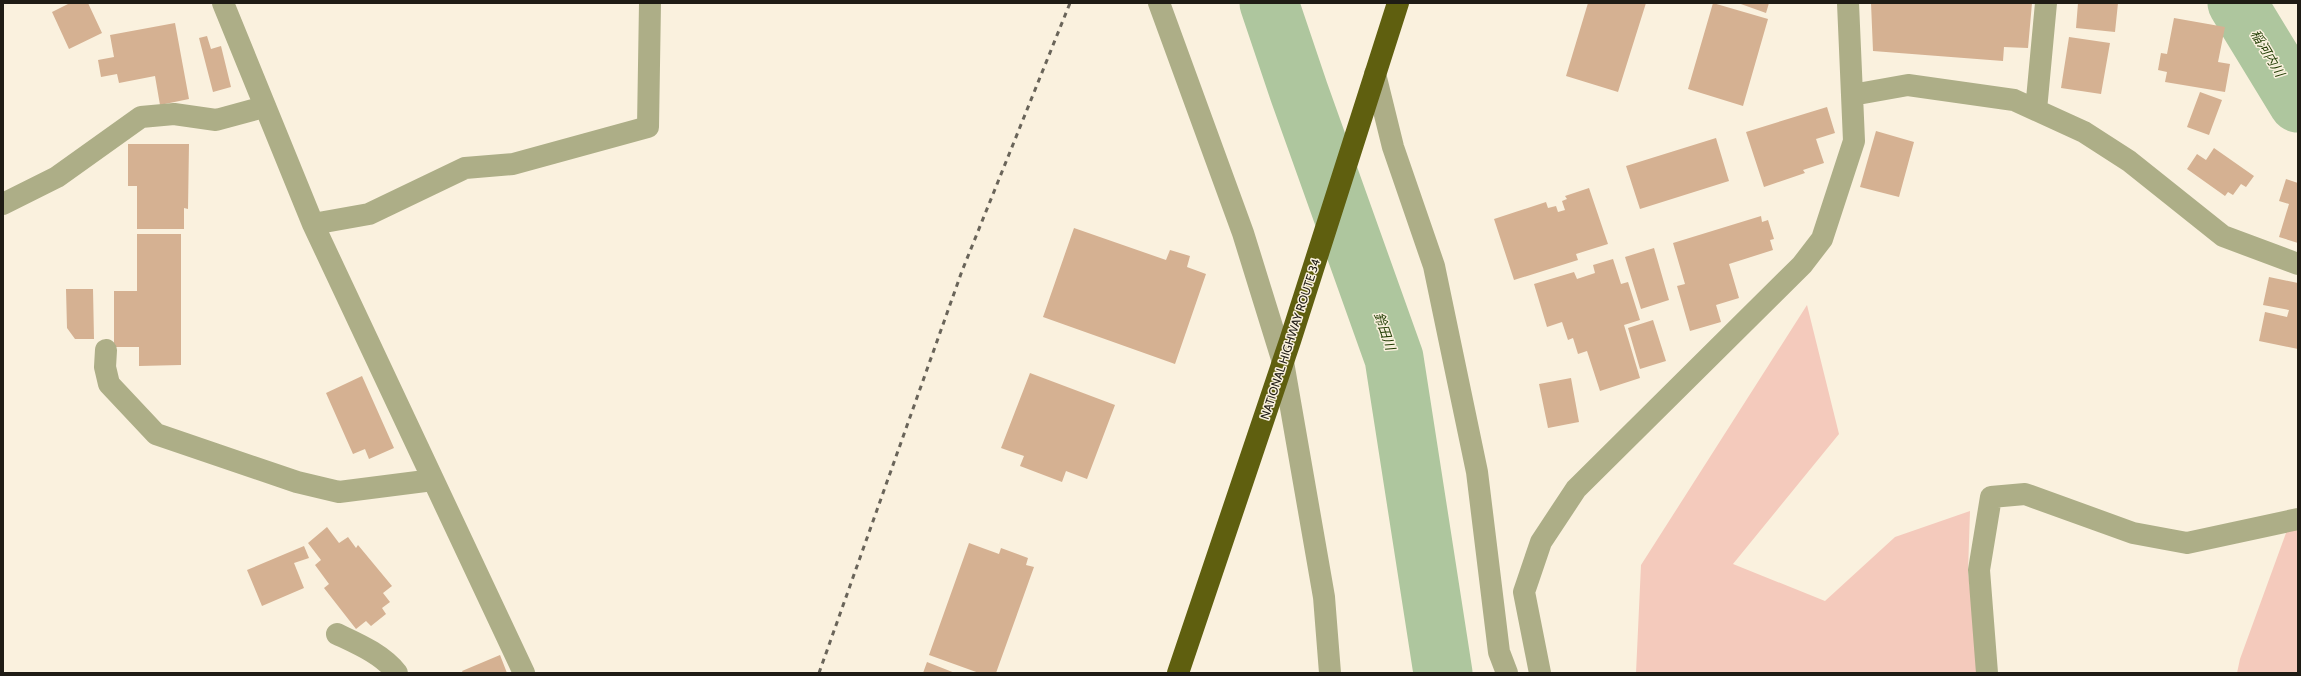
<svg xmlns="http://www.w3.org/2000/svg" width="2301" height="676" font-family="Cabin,'Noto Sans JP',sans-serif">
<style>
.green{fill:#f4cabc}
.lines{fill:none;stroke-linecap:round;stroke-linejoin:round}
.river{stroke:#aec69e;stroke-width:59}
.building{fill:#d5b192}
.minor{stroke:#adae87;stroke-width:22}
.highway{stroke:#5f5f0f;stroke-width:22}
.rail{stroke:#696459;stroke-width:3;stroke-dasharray:5 5;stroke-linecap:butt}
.labels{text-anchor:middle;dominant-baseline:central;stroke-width:3;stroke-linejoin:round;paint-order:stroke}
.street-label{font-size:12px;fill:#1f1c15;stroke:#faf1de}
.water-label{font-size:13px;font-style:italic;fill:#1f3b00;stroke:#faf1de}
</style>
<rect width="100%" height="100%" fill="#faf1de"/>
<path class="green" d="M1807,305L1839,434L1733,564L1825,601L1895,537L1970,511L1968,572L1980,673H1636L1641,565Z
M2298,516V673H2237L2240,659L2286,533Z"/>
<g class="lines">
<path class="river" d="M1269,3L1299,92L1394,358L1443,673
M2237,3L2298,103"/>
</g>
<path class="building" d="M70,3H88L102,33L69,49L52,12Z
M1588,3H1646L1618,92L1566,76Z
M1713,3L1768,19L1743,106L1688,89Z
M1738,3H1769L1766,13Z
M1871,3H2032L2028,48L2004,47L2003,61L1873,51Z
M2078,3H2118L2115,32L2076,28Z
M2174,18L2225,27L2218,62L2230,64L2225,92L2165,82L2167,72L2158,70L2161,53L2167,54Z
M175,23L189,99L160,105L155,76L119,83L117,74L101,77L98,60L114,57L110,35Z
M207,36L211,49L221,46L231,87L213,92L199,38Z
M2069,37L2110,43L2101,94L2061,88Z
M2200,92L2222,100L2209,135L2187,127Z
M1827,107L1835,133L1816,139L1824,163L1803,170L1805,173L1764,187L1746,132Z
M1876,131L1914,142L1899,197L1860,187Z
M1716,138L1729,181L1640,209L1626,166Z
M128,144H189L188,209L184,208V229H137V186H128Z
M2214,148L2254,176L2246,187L2241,184L2233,195L2228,192L2225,196L2187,169L2197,154L2206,160Z
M2286,179L2298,183V243L2279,237L2289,204L2279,201Z
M1589,188L1608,244L1576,254L1578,260L1514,280L1494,219L1546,202L1548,208L1556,206L1558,212L1565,210L1562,201L1567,199L1565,196Z
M1761,216L1762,222L1768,220L1774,239L1770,240L1773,250L1729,264L1739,298L1716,305L1721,322L1690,331L1677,286L1685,284L1673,243Z
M1074,228L1166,260L1170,250L1190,256L1187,267L1206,274L1175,364L1043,317Z
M137,234H181V365L139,366V347H114V291H137Z
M1654,248L1669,300L1641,309L1625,257Z
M1613,259L1621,284L1628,282L1640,320L1624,325L1640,378L1600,391L1587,351L1578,354L1573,338L1568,340L1562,322L1547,327L1534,284L1574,272L1577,279L1595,273L1593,265Z
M2269,277L2298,283V349L2259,341L2265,312L2287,317L2289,310L2263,305Z
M66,289H93L94,339H75L67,328Z
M1653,320L1666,361L1640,369L1628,328Z
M1030,373L1115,405L1087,479L1066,471L1062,482L1020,466L1024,456L1001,448Z
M362,376L394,448L369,459L365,449L353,454L326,393Z
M1571,378L1579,422L1548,428L1539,384Z
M327,527L339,543L348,537L356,548L358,545L392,586L383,593L390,602L382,608L386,614L371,626L366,621L356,629L324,588L329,584L315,565L321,560L308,543Z
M969,543L999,554L1001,548L1028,558L1026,565L1034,567L996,673H979L929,655Z
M304,546L309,558L294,563L304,588L262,606L247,570Z
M500,655L507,673H463L462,671Z
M927,662L955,673H923Z"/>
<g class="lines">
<path class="minor" d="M223,3L313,224L524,673
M1159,3L1243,233L1283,362L1324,597L1330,673
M1375,74L1393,147L1434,266L1477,472L1499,652L1507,673
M1852,95L1908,85L2014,100L2084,132L2129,161L2223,236L2298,264
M2036,110L2046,3
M3,204L57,177L141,117L174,114L216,120L264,107
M313,224L369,214L465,168L513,164L648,127L650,3
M106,350L105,367L109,384L156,434L297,482L339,492L433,480
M337,634C358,644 382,654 397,673
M1540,673L1524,592L1541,542L1576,489L1802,265L1822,239L1854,141L1848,3
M1987,673L1979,570L1991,497L2025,494L2133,533L2187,543L2298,519"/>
<path class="highway" d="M1178,673L1290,341L1398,3"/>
<path class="rail" d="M819,673L962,271L1070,3"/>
</g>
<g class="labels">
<g class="street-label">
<text transform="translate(1290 339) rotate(-72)">NATIONAL HIGHWAY ROUTE 34</text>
</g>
<g class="water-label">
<text transform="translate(2268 53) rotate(59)">稲河内川</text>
<text transform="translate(1385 331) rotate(71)">鈴田川</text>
</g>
</g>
<rect width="2301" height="676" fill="none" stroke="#1f1c15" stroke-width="8"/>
</svg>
